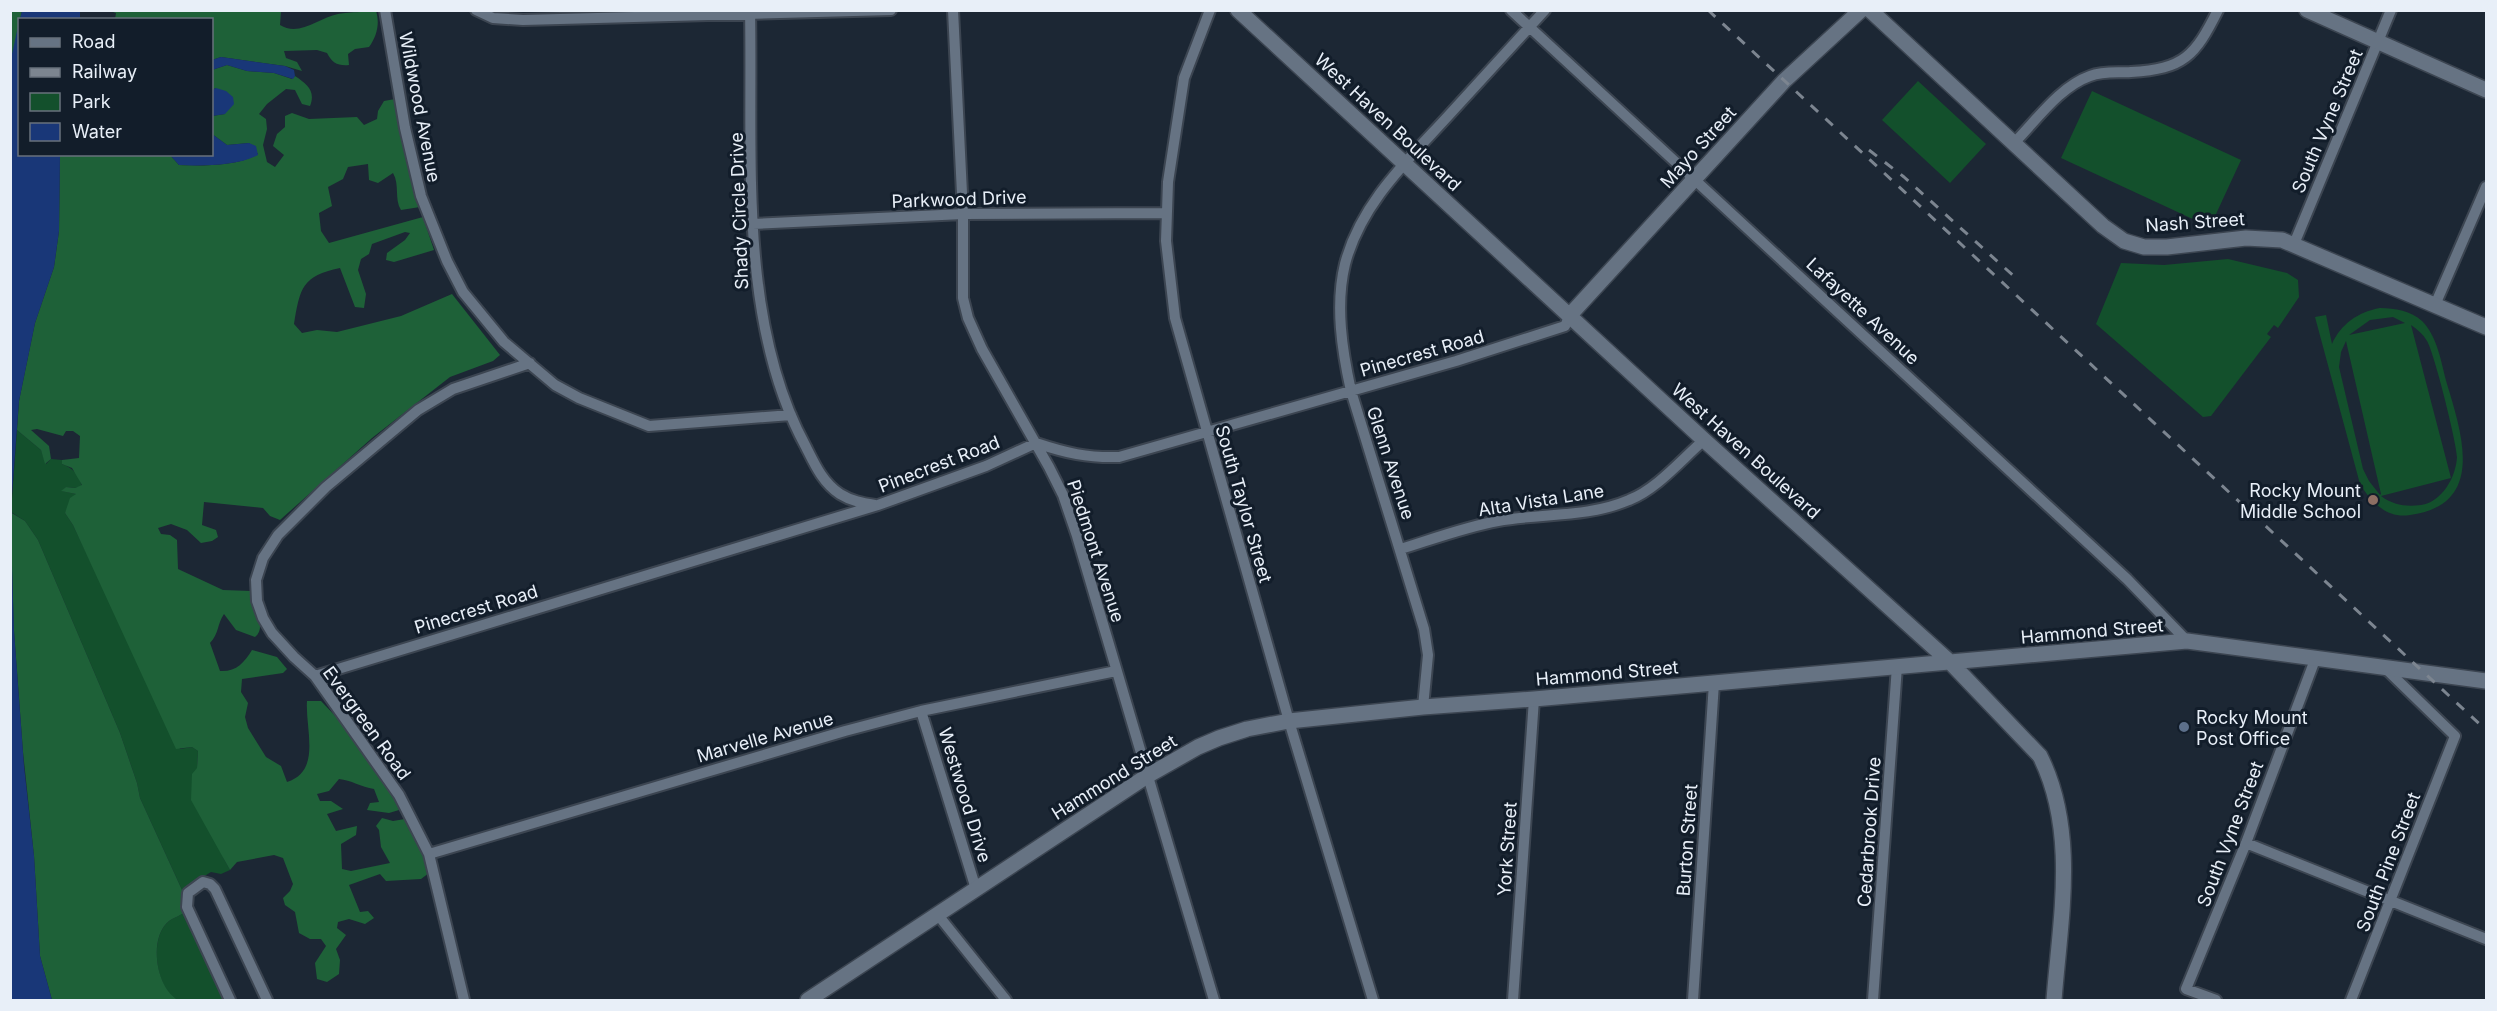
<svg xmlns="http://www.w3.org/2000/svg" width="2497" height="1011" font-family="Inter,sans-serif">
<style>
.green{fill:#13502c;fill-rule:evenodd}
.forest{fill:#1e6138}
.water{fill:#193778}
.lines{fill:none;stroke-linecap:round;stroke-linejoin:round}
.street-casing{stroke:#3c4551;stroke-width:14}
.secondary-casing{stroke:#3c4551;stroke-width:18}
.street{stroke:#667383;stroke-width:10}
.secondary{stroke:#667383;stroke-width:15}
.rail{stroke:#7c8590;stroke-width:3;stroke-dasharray:10 10;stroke-linecap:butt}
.education-dot{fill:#8d6e63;stroke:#121d2a;stroke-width:2}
.service-dot{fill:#5c6f8a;stroke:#121d2a;stroke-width:2}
.labels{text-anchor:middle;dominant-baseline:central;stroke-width:6;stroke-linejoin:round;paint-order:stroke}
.street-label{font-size:18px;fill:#e8eff8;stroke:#121d2a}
.poi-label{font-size:18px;fill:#e8eff8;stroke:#121d2a;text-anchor:end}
</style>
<rect width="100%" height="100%" fill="#1c2734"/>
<path class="green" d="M1918,81L1986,144L1950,183L1882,120Z
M2092,91L2241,160L2210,227L2061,158Z
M2228,259L2287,273L2298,280L2299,297L2278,328L2274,325L2267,334L2271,337L2211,416L2203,417L2096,324L2121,263L2164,265Z
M2380,308C2395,308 2411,311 2422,321C2438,337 2441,363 2447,384C2462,434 2486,505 2410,515C2387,519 2371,502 2360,484L2315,317L2326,315L2332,344C2341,324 2358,312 2380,308ZM2393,317L2405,323L2349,335L2370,320ZM2411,325C2417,329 2423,334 2427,341C2434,352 2457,444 2457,457C2456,477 2442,502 2421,505C2406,507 2393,505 2381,496L2451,478ZM2346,341L2381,494L2380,495L2369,481L2363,469L2339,367L2341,352Z
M17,430L41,450L46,464L51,459L62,460V464C73,468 78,474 82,486L75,488L66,487L62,491L76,494L65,513L73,525L180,749L192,747L198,751L197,768L224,859L230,870L221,874L211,872L182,890L140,798L137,783L120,733L38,540L25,521L11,512Z
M186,911L223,1000H178C156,989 148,938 169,921C174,917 181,916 186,911Z"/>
<path class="forest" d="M11,11H22L11,63Z
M110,11H281L280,25C299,37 319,18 338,14C344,13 370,11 376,11C380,23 377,36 369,47L355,49L348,54L349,65C338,66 332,63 327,53L317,50L284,51L286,58L297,62L302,71L285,66L221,57L212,60V20L115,19L116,13Z
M227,65L247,71L274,73L292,79L295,76C307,84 316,91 310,106L302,104L295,90L286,89L267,104L259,114L266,119L267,129L263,145L267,162L275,167L284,155L273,146L277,134L285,127V116L292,113L309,119L357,117L364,125L377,119L378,111L384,101L395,99L409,170L420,207L401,210C394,199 400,185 393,173L378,183L369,180L368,164L348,167L343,179L328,187L332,206L319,213L321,231L329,243L423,217L434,250L394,262L386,260L387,253L405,240L410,233L405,232L372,244L369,254L361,259L358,270L366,294L364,308L355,307L340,268C302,276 300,288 294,324L302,333L317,330L337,332L401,316L452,294L500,355L493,361L450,377L372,438L280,520L270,516L263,508L204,502L202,525L216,530L218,537L212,541L201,543L187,530L171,524L158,528L161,534L170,535L177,540L178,569L223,590L251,591C252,607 268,627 255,637L236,630L224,614C217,624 219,634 210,643L220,671C236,672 244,663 252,650L277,657L287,669L283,673L242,679L241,692L248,703L245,717L248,728L266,757L281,766L287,782C322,771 305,729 307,701H321L342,723L396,796L399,810L389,813L367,810L370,803L379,802L374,789C361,787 351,780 339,779L329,791L317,794L320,801H331L343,809L327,814L336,831L357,826L356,835L341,844L342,869L351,871L390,863L381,847L379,830L376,826L382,818L393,821L405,819C416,836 424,853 429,873L421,879L386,881L380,874L349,885L360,912L368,911L374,918L365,924L349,919L338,922L337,928L346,935L336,949L340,960L339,974L327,982L317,979L315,963L326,946L321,939H310L299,933L295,912L285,905L283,898L290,891L293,884L283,858L274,855L237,862L230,870L191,800L192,774L197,768L198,751L192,747L176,749L73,525L65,513L70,498L76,494L61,491L66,487L75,488L82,485L72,468L62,464V460L79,458L80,436L73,431H66L63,436L37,429L31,430L49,446L51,459L45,464L41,450L17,430L19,401L35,323L54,267L59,231L60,155H170L179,165C202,166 238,166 258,154L249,143L227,145L212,134V116L225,114L216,88L212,90V70Z
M10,512L25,521L38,540L120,733L137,783L140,798L182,890L186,911C181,916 174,917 169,921C148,938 156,988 178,1000H52L40,956L34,856L23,752L14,631Z"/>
<path class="water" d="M22,11H80V18L20,19Z
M19,22L20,154L60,155L59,231L54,267L35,323L19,401L11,507L10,63Z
M221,57L285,66L294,70L295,76L293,79L274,73L247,71L227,65L212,70V60Z
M216,88L226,91L233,97L234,104L225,114L212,116V90Z
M212,134L227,145L249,143L256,146L258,155C238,166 202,166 179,165L170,155L212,154Z
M11,532L14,631L24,766L34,856L40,956L52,1000H11Z"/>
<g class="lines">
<g class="street-casing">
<path id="street" d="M385,10L405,128L421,196L447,261L463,292L504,342L555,385L579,398L649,426L791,415
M476,10L493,18L523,20L891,10
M750,10C753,151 737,321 806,447C815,465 823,483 840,494C851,501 863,503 875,505
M953,10L963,214V298L968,318L982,349L1049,467L1063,495L1077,536L1214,1000
M1210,10L1184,78L1168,182L1166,241L1175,318L1289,721L1373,1000
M1511,10L2127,579L2187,641
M2014,143C2036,121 2059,87 2090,76C2103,71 2117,73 2131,72C2184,69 2195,56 2218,10
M753,224L963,214L1166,213
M2294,244L2391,10
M2435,305L2486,187
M1401,549C1433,539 1465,527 1498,521C1541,513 1587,518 1629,500C1657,489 1681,460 1704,440
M315,676L878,505L986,466L1036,443C1066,453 1087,458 1119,457L1456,361L1565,326L1570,315
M1423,707L1428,655L1424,629L1351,391C1342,350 1335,305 1345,264C1361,203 1408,160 1449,115C1481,80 1513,45 1545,10
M921,711L976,889
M2246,843L2486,939
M429,854L845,731L921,711L1116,671
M938,915L1006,1000
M230,1000L187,907L188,893L203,882L210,884L215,889L267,1000
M464,1000L429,854L399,795L315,676L294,657L272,633L263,618L257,601L256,580L263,558L278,535L326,487L418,410L453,389L530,363
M1513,1000L1534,699
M1693,1000L1714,683
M1873,1000L1897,666
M2216,1000L2186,989L2246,843L2316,657
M2351,1000L2455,736L2384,667"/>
</g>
<g class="secondary-casing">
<path id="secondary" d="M1238,10L1704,440L1951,663L2040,756C2078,832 2060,920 2054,1000
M1870,10L2103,226L2124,241L2144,247H2167L2246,238L2282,240L2486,327
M2307,10L2486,90
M1570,315L1784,81L1861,10
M808,1000L1147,776L1198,747L1219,738L1247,729L1289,721L1423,707L1534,699L2187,641L2486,681"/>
</g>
<use href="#street" class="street"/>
<use href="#secondary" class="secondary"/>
<path class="rail" d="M1708,10L2486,730
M1869,150L1904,177L2017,279"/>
</g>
<circle class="education-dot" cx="2373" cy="500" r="6"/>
<circle class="service-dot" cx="2184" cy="727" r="6"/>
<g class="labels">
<g class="street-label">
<text transform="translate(420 107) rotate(79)">Wildwood Avenue</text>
<text transform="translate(2327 121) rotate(-67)">South Vyne Street</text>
<text transform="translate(1388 122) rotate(43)">West Haven Boulevard</text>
<text transform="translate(1698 147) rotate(-48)">Mayo Street</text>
<text transform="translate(959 199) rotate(-2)">Parkwood Drive</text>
<text transform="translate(739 211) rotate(-92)">Shady Circle Drive</text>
<text transform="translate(2195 222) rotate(-4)">Nash Street</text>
<text transform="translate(1863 311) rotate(43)">Lafayette Avenue</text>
<text transform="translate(1422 353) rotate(-16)">Pinecrest Road</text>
<text transform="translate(1746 451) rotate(42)">West Haven Boulevard</text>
<text transform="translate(1391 463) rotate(72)">Glenn Avenue</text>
<text transform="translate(939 464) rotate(-21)">Pinecrest Road</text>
<text transform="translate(1541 500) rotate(-9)">Alta Vista Lane</text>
<text transform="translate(1244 504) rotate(74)">South Taylor Street</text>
<text transform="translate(1096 551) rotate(72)">Piedmont Avenue</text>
<text transform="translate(476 609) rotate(-17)">Pinecrest Road</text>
<text transform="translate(2092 631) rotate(-5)">Hammond Street</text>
<text transform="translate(1607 673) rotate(-5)">Hammond Street</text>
<text transform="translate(367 723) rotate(54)">Evergreen Road</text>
<text transform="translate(765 737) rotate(-16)">Marvelle Avenue</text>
<text transform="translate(1114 777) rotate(-32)">Hammond Street</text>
<text transform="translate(965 795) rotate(73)">Westwood Drive</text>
<text transform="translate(1869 832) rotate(-86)">Cedarbrook Drive</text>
<text transform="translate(2230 834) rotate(-69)">South Vyne Street</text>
<text transform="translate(1687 840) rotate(-86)">Burton Street</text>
<text transform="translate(1507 849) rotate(-86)">York Street</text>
<text transform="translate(2388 862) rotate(-69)">South Pine Street</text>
</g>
<g class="poi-label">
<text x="2361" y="490">Rocky Mount<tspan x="2361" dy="21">Middle School</tspan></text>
<text x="2196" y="717" text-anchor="start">Rocky Mount<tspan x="2196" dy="21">Post Office</tspan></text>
</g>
</g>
<rect width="2497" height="1011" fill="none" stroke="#e8eff8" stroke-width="24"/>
<rect x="18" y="18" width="195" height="138" fill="#121d2a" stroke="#68717c" stroke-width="1.5"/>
<rect x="30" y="38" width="30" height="9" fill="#667383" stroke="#68717c" stroke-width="1.5"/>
<text x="72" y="48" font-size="18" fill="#e8eff8">Road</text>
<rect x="30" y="68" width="30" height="9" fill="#7c8590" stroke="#68717c" stroke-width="1.5"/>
<text x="72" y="78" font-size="18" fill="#e8eff8">Railway</text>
<rect x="30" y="93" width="30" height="18" fill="#13502c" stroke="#68717c" stroke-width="1.5"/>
<text x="72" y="108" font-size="18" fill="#e8eff8">Park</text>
<rect x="30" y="123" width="30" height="18" fill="#193778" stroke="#68717c" stroke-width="1.5"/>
<text x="72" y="138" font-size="18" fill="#e8eff8">Water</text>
</svg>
